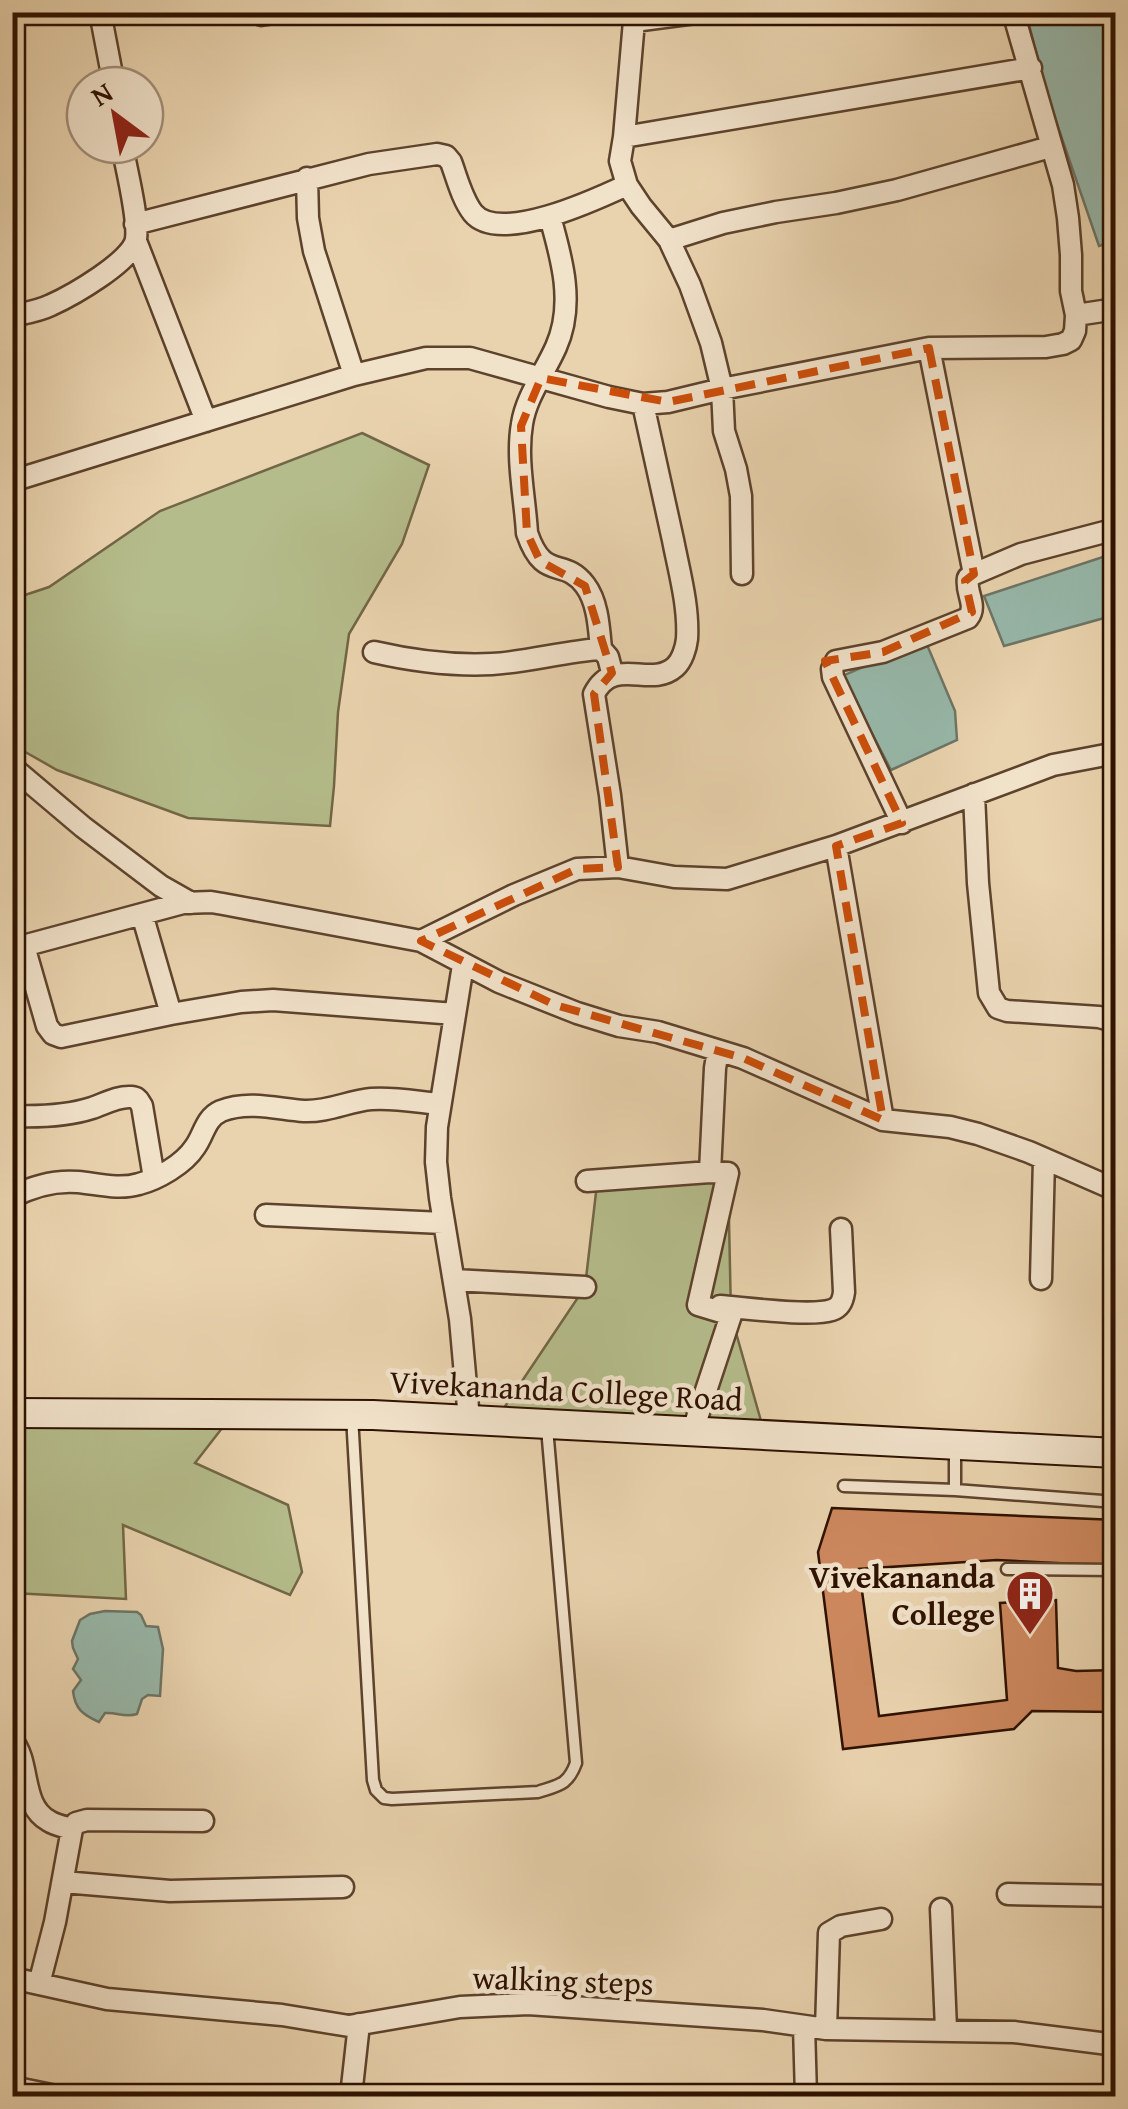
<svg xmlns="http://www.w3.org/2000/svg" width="1128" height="2109" font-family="'Gentium Book Plus',serif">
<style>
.green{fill:#b5bc8b;stroke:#726646;stroke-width:2.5}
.water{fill:#97b8aa;stroke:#6d7566;stroke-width:2.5}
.building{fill:#cd885e;stroke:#2e1100;stroke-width:2.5}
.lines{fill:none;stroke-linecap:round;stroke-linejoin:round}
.lane-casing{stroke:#5d422c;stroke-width:15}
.street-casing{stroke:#5d422c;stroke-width:25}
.secondary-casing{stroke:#2e1100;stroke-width:32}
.lane{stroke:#f1e2ca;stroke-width:10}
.street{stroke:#f1e2ca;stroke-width:20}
.secondary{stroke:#f1e2ca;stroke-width:28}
.marked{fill:none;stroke:#cc4e0a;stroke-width:8;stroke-dasharray:20 12;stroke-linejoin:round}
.labels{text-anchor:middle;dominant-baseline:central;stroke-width:9;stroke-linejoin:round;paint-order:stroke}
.street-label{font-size:32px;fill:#2e1100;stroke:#f1e2ca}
.poi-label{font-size:32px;font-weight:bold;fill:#2e1100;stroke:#f1e2ca;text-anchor:end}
</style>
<rect width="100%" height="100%" fill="#e9d3ae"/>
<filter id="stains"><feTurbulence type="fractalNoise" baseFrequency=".002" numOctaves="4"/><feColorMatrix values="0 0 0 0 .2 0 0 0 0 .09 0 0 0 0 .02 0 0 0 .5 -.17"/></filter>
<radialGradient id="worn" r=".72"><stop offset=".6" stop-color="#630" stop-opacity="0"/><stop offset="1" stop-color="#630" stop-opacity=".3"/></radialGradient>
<path class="green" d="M362,433L429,465L402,544L349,634L338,712L334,786L330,826L188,818L57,770L13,745V599L49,587L160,511Z
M728,1173L731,1315L765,1435L496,1420L585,1287L597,1184Z
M233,1414L195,1463L288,1505L302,1572L290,1595L123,1525L126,1599L13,1593L12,1417Z"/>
<path class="water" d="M1026,13H1115V241L1099,246L1048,98Z
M1115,553V615L1004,646L984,596Z
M925,640L955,711L957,740L891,770L842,676Z
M105,1611L137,1612L141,1615L146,1626L158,1627L163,1649L160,1696L148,1695L142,1699L137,1714C125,1718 117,1712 105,1713L99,1722C83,1715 75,1709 73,1691L81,1680L73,1669L78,1659L73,1648L72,1641L80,1620L90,1614Z"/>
<path class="building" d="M832,1508L1116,1520V1566L997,1560L859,1569L879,1716L1007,1700L1000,1603L1056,1600L1058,1668L1076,1671L1116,1670V1712L1032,1711L1014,1729L843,1749L818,1552Z"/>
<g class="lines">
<g class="lane-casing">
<path id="lane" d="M352,1416L373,1780L376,1790L384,1798L392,1799L538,1792C559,1785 568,1785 576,1763L547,1428
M955,1445V1490
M844,1486L955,1490L1116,1502
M1007,1569L1116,1570"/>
</g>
<g class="street-casing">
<path id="street" d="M100,12L114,85
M257,12L261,15L282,12
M631,12L634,21L624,137L620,161L627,185L641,206L669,240L690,285L711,343L722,389L724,431L736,469L741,496L742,574
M634,21L703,12
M624,137L1031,68
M307,178L308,218L314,251L354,375
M550,217C562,259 575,305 556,347C545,372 526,397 522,424C516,459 525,498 527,533C544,583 563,556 585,585C598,602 599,628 601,649
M135,224L369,164L437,154L446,156L451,162C457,178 462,199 473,213C499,245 597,199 627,185
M669,240L723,223L776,212L836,203L897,190L1050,147
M136,241L206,421
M1076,315L1116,309
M12,316C25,313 39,311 51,305C71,296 133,261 136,239C139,218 126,168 122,145
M929,348L974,574
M12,481L354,375L426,358H470L609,397L643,404L668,402L722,389L929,348L1046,347L1063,344L1071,340L1075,331L1076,315L1071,291V255L1068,218L1063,185L1013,12
M374,652C413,661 451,666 492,664C529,662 565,651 601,649L608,657L613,676
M12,767L83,827L161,886L191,903
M974,794L978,883L989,993L998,1008L1007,1011L1099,1017L1110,1020L1116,1027
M902,823L833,677L832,669L836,661L883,652L968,618C978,605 965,593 968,578L974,574L1021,554L1116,529
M836,846L883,1120
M618,867L610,795L594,694C614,655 650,689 675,667C682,661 686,648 687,639C689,606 679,571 673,540C663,494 653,449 643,404
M142,914L171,1014
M421,941L514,895L577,869L618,867L674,877L727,879L836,846L1053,765L1116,753
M24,946L47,1026L53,1034L61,1037L171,1014L241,1002L273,1000L455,1014
M12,949L183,903L211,902L223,904L421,941L499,982L577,1013L619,1026L658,1032L743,1058L883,1120L950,1127L978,1134L1029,1152L1116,1190
M463,965L437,1127L436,1162L440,1198L460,1319L469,1419
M12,1116C39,1117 67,1116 92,1108C104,1104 118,1096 131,1097C139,1098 138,1100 142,1106L154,1178
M587,1181L710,1172
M12,1197C33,1186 54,1180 78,1182C98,1184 119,1190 139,1184C158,1179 184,1164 195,1147C204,1135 205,1118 221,1111C248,1100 277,1109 304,1111C328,1112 349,1101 371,1099C393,1097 418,1102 440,1104
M266,1215L443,1223
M1041,1279L1044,1159
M454,1280L585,1287
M720,1306C746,1308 811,1317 832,1310C841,1307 843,1300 844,1292L841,1229
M693,1430L731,1315L698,1305L728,1173L710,1172L715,1068L718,1051
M12,1740C31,1763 20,1805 49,1821C55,1825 65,1827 72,1829
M63,1882L170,1891L343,1887
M1008,1894L1116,1896
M941,1909L946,2029
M12,1978L107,1999L282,2015L349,2026L460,2007L528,2004L763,2020L826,2029L1014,2032L1116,2045
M39,1984L55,1922L72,1829L76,1823L87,1820L203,1821
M804,2026L806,2096
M826,2029L829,1933L841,1926L881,1919
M12,2087L56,2096
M351,2096L359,2024"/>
</g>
<g class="secondary-casing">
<path id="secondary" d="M12,1413L373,1415L1116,1453"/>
</g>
<use href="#lane" class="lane"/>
<use href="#street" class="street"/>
<use href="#secondary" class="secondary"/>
</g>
<path class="marked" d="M929,348L974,574L965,581L972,612L883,652L825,661L902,823L836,846L883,1120L743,1058L555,1005L421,941L577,869L618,867L594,694L612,673L585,586L540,561L527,533L521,426L541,378L668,402Z"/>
<defs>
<g id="building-pin" transform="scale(2.5)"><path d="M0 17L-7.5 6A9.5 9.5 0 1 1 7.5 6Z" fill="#8f2418" stroke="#f1e2ca"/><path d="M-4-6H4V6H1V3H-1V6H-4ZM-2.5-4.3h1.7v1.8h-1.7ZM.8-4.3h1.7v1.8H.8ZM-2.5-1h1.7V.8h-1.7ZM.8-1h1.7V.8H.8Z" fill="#fff"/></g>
</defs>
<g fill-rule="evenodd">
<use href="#building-pin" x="1030" y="1594"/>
</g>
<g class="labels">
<g class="street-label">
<text transform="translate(566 1390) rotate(3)">Vivekananda College Road</text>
<text transform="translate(563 1980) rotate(2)">walking steps</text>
</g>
<g class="poi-label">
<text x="995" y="1576">Vivekananda<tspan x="995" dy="37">College</tspan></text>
</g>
</g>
<rect width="1128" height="2109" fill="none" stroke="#e9d3ae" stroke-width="50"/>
<rect x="15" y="15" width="1098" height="2079" fill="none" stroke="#2e1100" stroke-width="5"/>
<rect x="25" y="25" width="1078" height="2059" fill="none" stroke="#2e1100" stroke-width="2.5"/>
<g transform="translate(115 115) rotate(328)"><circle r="48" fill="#f1e2ca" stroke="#a38e79" stroke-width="2.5"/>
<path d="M0-8L18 38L0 25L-18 38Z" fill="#8f2418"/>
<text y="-15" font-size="28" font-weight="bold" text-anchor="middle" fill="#2e1100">N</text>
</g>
<rect width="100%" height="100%" filter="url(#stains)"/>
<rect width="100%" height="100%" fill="url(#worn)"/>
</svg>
